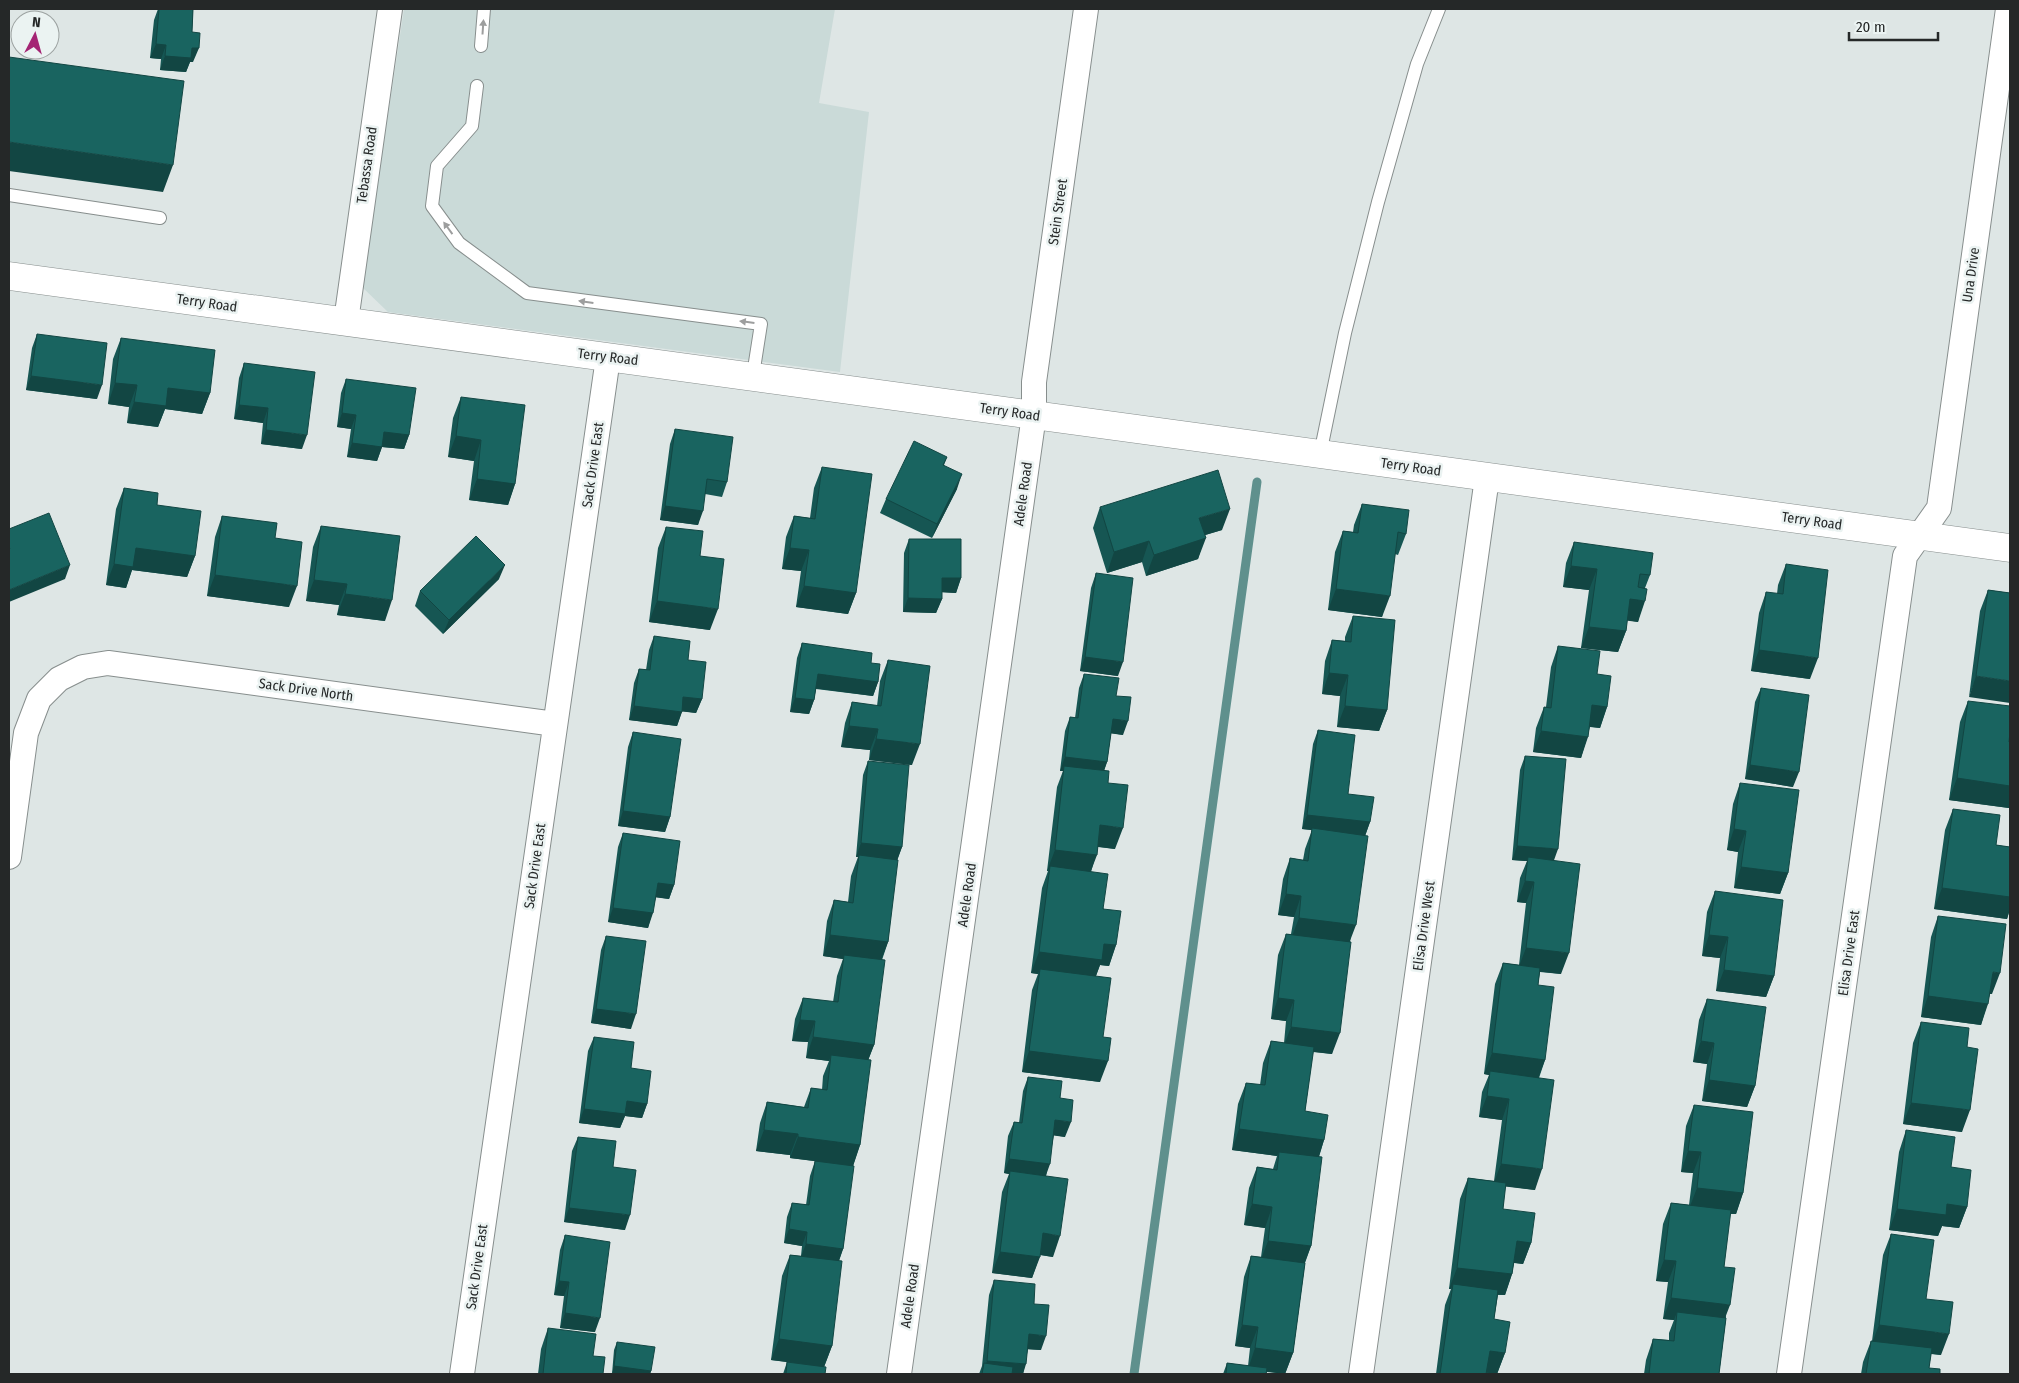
<svg xmlns="http://www.w3.org/2000/svg" width="2019" height="1383" font-family="'Fira Sans Condensed',sans-serif">
<style>
.built{fill:#cadad8}
.lines{fill:none;stroke-linecap:round;stroke-linejoin:round}
.stream{stroke:#5f908d;stroke-width:9}
.lane-casing{stroke:#878e8d;stroke-width:14}
.street-casing{stroke:#878e8d;stroke-width:26}
.secondary-casing{stroke:#878e8d;stroke-width:29}
.lane{stroke:#fff;stroke-width:12}
.street{stroke:#fff;stroke-width:24}
.secondary{stroke:#fff;stroke-width:28}
.wall{fill:#165653}
.shaded-wall{fill:#124643}
.building{fill:#196460;stroke:#124643}
.oneway{fill:#9d9e9e}
.labels{text-anchor:middle;dominant-baseline:central;stroke-width:5;stroke-linejoin:round;paint-order:stroke}
.street-label{font-size:14px;fill:#252828;stroke:#ebf3f2}
</style>
<rect width="100%" height="100%" fill="#dee6e5"/>
<path class="built" d="M404,9H835L819,103L869,112L840,372L388,312L362,287Z"/>
<g class="lines">
<path class="stream" d="M1134,1374L1257,482"/>
<g class="lane-casing">
<path id="lane" d="M481,46L484,9
M477,86L472,126L437,166L432,206L459,243L527,293L761,324L753,375
M9,195L160,218
M1320,454L1345,333L1378,202L1417,64L1439,9"/>
</g>
<g class="street-casing">
<path id="street" d="M346,321L390,9
M9,857L26,733L39,699L59,679L83,667L108,663L555,724
M462,1374L608,358
M899,1374L1034,415V382L1086,9
M1361,1374L1487,478
M1789,1374L1905,556L1939,508L2008,9"/>
</g>
<g class="secondary-casing">
<path id="secondary" d="M9,276C676,365 1343,458 2010,548"/>
</g>
<use href="#lane" class="lane"/>
<use href="#street" class="street"/>
<use href="#secondary" class="secondary"/>
</g>
<path class="wall" d="M158,9H193L192,32L193,62H190L186,72L160,70L161,59L150,58L154,20Z
M37,334L97,399L26,390L32,348Z
M121,338L210,393L202,414L165,409L158,427L127,423L129,407L108,404L113,359Z
M244,363L302,449L261,444L263,423L234,419L239,378Z
M346,379L409,435L404,449L382,447L377,461L347,457L351,429L337,427L341,393Z
M461,397L515,484L508,505L469,500L474,461L448,457L453,418Z
M675,429L727,482L722,497L705,494L698,525L660,520L670,444Z
M947,457L944,465L957,489L932,538L880,513L886,499Z
M822,467L856,593L848,614L796,607L801,571L782,569L786,537L794,516L810,518L814,488Z
M124,488L157,505L195,556L187,577L132,570L126,588L106,585L116,509Z
M1362,504L1406,534L1398,555L1395,554L1382,617L1328,610L1335,552L1343,531L1353,532L1354,525Z
M1100,507L1222,530L1205,535L1198,559L1146,576L1142,562L1107,573L1093,528Z
M222,516L275,538L289,607L207,596L215,537Z
M321,526L385,621L337,615L339,605L306,601L313,547Z
M666,527L700,556L710,630L649,622L658,548Z
M909,539L961,578L956,593L942,592V599L936,613L903,612L904,553Z
M1574,542L1650,575L1645,588L1638,622L1627,620L1626,631L1618,652L1581,648L1589,590L1563,587L1566,563Z
M1786,564L1810,679L1751,671L1759,613L1766,592L1777,594L1778,585Z
M1096,573L1118,676L1080,671L1091,588Z
M499,579L443,634L415,606L420,591Z
M1988,590L2010,593L1969,697L1980,611Z
M1353,616L1387,710L1379,731L1337,727L1340,696L1322,694L1325,661L1332,640L1345,641V637Z
M654,636L688,660L702,699L696,713L682,711L677,726L629,720L634,683L639,669L646,670L649,650Z
M802,643L871,663L878,682L873,696L816,689L814,700L809,714L790,712L797,658Z
M1558,646L1597,674L1607,707L1600,728L1590,727L1581,758L1533,752L1536,728L1544,707H1546L1551,667Z
M888,660L912,765L869,760L870,750L841,747L845,723L852,702L877,706L880,681Z
M1084,674L1116,696L1123,735L1111,733L1107,762L1104,771L1108,783L1115,849L1098,847L1091,872L1116,945L1109,966L1100,965L1096,976L1103,1037L1100,1082L1022,1072L1032,990L1038,974L1031,973L1042,888L1048,871H1047L1057,787L1063,771H1060L1065,731L1070,717L1075,718L1079,688Z
M1761,688L1793,787L1745,779L1755,702Z
M1968,701L2009,742V808L1949,800L1960,722Z
M1318,730L1348,794L1370,822L1365,836L1350,942L1332,1054L1313,1052L1305,1111L1324,1140L1319,1157L1311,1246L1305,1263L1293,1353L1285,1374L1267,1372L1266,1374H1223L1227,1363L1248,1366L1250,1348L1235,1346L1244,1277L1251,1256L1261,1257L1265,1228L1244,1225L1249,1188L1257,1167L1273,1169L1277,1156L1232,1150L1238,1104L1246,1083L1260,1085L1263,1063L1271,1041L1284,1043L1286,1021L1271,1019L1278,955L1286,934H1291L1294,917L1278,915L1283,879L1290,858L1303,860L1305,849L1312,830L1302,829L1313,744Z
M633,732L670,817L665,832L618,826L628,747Z
M1525,756L1554,861L1561,974L1540,972L1538,985L1545,1060L1539,1078L1535,1190L1505,1186L1503,1209L1531,1243L1523,1264L1514,1263L1512,1274L1505,1295H1498L1494,1319L1505,1353L1497,1374L1487,1373L1486,1374H1436L1445,1305L1451,1289H1449L1460,1199L1468,1178L1494,1181L1502,1120L1479,1117L1482,1092L1489,1075L1484,1074L1495,984L1503,963L1519,965L1526,903L1517,902L1520,878L1527,861L1512,860L1520,770Z
M868,761L902,847L897,860L888,942L882,960L874,1045L868,1060L860,1145L853,1166L843,1249L839,1261L832,1346L824,1367L825,1374H783L787,1362L814,1365L771,1360L782,1276L790,1255L801,1256L802,1246L784,1243L787,1217L792,1203L806,1205L810,1176L815,1161L790,1158V1155L756,1151L760,1123L767,1102L804,1107L811,1088L822,1090L823,1076L829,1061L806,1058L808,1042L792,1041L795,1019L803,998L833,1002L837,976L843,959L823,956L827,921L834,900L848,902L851,876L858,857H856L863,775Z
M1740,783L1788,873L1780,894L1734,888L1738,852L1727,850L1733,804Z
M1953,809L1996,845L2010,847V909L2007,919L1934,909L1945,830Z
M623,833L674,885L669,899L656,897L648,928L608,922L618,847Z
M1715,891L1774,976L1766,997L1716,991L1720,958L1702,956L1707,912Z
M1938,916L1992,994H1990L1981,1025L1921,1017L1931,937Z
M606,936L631,1029L591,1023L601,950Z
M1707,999L1755,1086L1747,1107L1702,1101L1707,1064L1693,1062L1699,1020Z
M1921,1022L1967,1047L1962,1132L1903,1124L1913,1043Z
M594,1037L631,1068L647,1104L642,1118L625,1116L620,1128L579,1123L588,1051Z
M1028,1077L1060,1098L1065,1137L1054,1135L1046,1176L1053,1257L1040,1255L1032,1278L992,1273L1002,1192L1009,1174L1004,1173L1008,1136L1014,1122L1019,1123L1023,1091Z
M1694,1105L1743,1193L1736,1214H1730L1724,1267L1726,1318L1719,1374H1644L1646,1360L1653,1339L1669,1340V1333L1674,1320L1663,1319L1668,1282L1656,1281L1663,1224L1671,1203L1689,1205L1693,1173L1681,1172L1686,1126Z
M1906,1130L1951,1167L1967,1207L1959,1228L1942,1226L1938,1236L1889,1230L1899,1152Z
M578,1137L613,1167L625,1230L564,1222L572,1151Z
M1891,1234L1926,1299L1941,1355L1931,1354L1929,1368L1940,1374H1861L1863,1362L1871,1341H1872L1883,1255Z
M565,1235L595,1332L560,1328L564,1296L554,1295L560,1250Z
M994,1280L1034,1304L1041,1350L1028,1349L1023,1374H979L982,1366L989,1295Z
M548,1328L593,1356L603,1374H538L541,1349Z
M617,1342L651,1371L650,1374H612L614,1350Z"/>
<path class="shaded-wall" d="M156,44L166,45L161,59L150,58Z
M192,48H199L193,62H190L186,72L160,70L165,56Z
M9,142L173,165L163,192L9,171Z
M31,376L102,385L97,399L26,390Z
M115,383L137,385L129,407L108,404Z
M168,388L210,393L202,414L165,409L158,427L127,423L134,402Z
M239,405L268,408L263,423L234,419Z
M342,413L356,415L351,429L337,427Z
M266,430L307,435L302,449L261,444Z
M384,432L409,435L404,449L382,447L377,461L347,457L352,443Z
M456,436L481,440L474,461L448,457Z
M962,474L957,489L932,538L937,524Z
M477,479L515,484L508,505L469,500Z
M665,506L703,511L698,525L660,520Z
M1230,509L1222,530L1192,539L1199,518Z
M1206,538L1198,559L1146,576L1154,555Z
M1149,541L1142,562L1107,573L1114,552Z
M136,548L195,556L187,577L132,570L126,588L106,585L114,564Z
M790,548L809,550L801,571L782,569Z
M70,565L65,579L9,602V590Z
M505,565L499,579L443,634L449,620Z
M1571,566L1597,569L1589,590L1563,587Z
M215,575L297,586L289,607L207,596Z
M942,578H961L956,593L937,592Z
M314,580L347,584L339,605L306,601Z
M804,586L856,593L848,614L796,607Z
M1336,589L1390,596L1382,617L1328,610Z
M345,594L392,600L385,621L337,615Z
M908,598L942,599L936,613L903,612Z
M1630,599L1645,601L1638,622L1622,620Z
M657,601L718,609L710,630L649,622Z
M1589,627L1626,631L1618,652L1581,648Z
M1759,650L1818,658L1810,679L1751,671Z
M1085,657L1123,662L1118,676L1080,671Z
M1329,673L1348,675L1340,696L1322,694Z
M818,674L878,682L873,696L813,688Z
M1976,676L2010,681V703L1969,697Z
M683,697L702,699L696,713L678,711Z
M795,698L814,700L809,714L790,712Z
M1592,705L1607,707L1600,728L1585,726Z
M634,706L682,712L677,726L629,720Z
M1345,706L1387,710L1379,731L1337,727Z
M1113,719L1128,721L1123,735L1108,733Z
M849,726L878,729L870,750L841,747Z
M1541,731L1588,737L1581,758L1533,752Z
M876,739L920,744L912,765L869,760Z
M1065,757L1107,762L1102,776L1064,766L1063,771H1060Z
M1750,765L1799,772L1793,787L1745,779Z
M1957,778L2010,786V803L2009,808L1949,800Z
M623,811L670,817L665,832L618,826Z
M1307,815L1370,822L1365,836L1302,829Z
M1100,825L1123,828L1115,849L1093,846Z
M1734,829L1746,831L1738,852L1727,850Z
M861,843L902,847L897,861L859,855L858,857H856Z
M1517,846L1558,849L1553,863L1528,857L1527,861L1512,860Z
M1055,850L1097,855L1089,876L1050,866L1048,871H1047Z
M1741,867L1788,873L1780,894L1734,888Z
M1525,881L1534,882L1526,903L1517,902Z
M658,883L674,885L669,899L653,897Z
M1942,888L2010,897V909L2007,919L1934,909Z
M1286,894L1301,896L1294,917L1278,915Z
M613,908L653,913L648,928L608,922Z
M1299,918L1356,925L1348,946L1291,939Z
M830,935L888,942L880,963L844,955L843,959L823,956Z
M1709,935L1728,937L1720,958L1702,956Z
M1104,944L1116,945L1109,966L1100,965L1094,981L1040,969L1038,974L1031,973L1039,952Z
M1526,948L1569,953L1561,974L1518,969Z
M1724,970L1774,976L1766,997L1716,991Z
M1993,972L2000,973L1992,994L1985,993Z
M1928,996L1988,1004L1981,1025L1921,1017Z
M1278,998L1294,1000L1286,1021L1271,1019Z
M596,1009L636,1014L631,1029L591,1023Z
M800,1020L815,1021L808,1042L792,1041Z
M1291,1027L1340,1033L1332,1054L1283,1048Z
M813,1037L874,1045L866,1066L831,1055L829,1061L806,1058Z
M1701,1041L1714,1043L1707,1064L1693,1062Z
M1029,1051L1108,1061L1100,1082L1022,1072Z
M1492,1053L1545,1060L1537,1081L1490,1071L1489,1075L1484,1074Z
M1709,1080L1755,1086L1747,1107L1702,1101Z
M1487,1096L1509,1099L1502,1120L1479,1117Z
M627,1101L647,1104L642,1118L625,1116L620,1128L579,1123L584,1109Z
M1911,1103L1970,1110L1962,1132L1903,1124Z
M1055,1120L1071,1122L1065,1137L1050,1135Z
M1239,1129L1324,1140L1317,1162L1279,1152L1277,1156L1232,1150Z
M764,1130L798,1134L790,1155L756,1151Z
M798,1137L860,1145L853,1166L790,1158Z
M1688,1151L1701,1152L1693,1173L1681,1172Z
M1009,1159L1050,1164L1045,1178L1010,1171L1009,1174L1004,1173Z
M1501,1164L1542,1169L1535,1190L1493,1185Z
M1697,1188L1743,1193L1736,1214L1689,1209Z
M1252,1204L1272,1207L1265,1228L1244,1225Z
M1947,1204L1967,1207L1959,1228L1942,1226L1938,1236L1889,1230L1897,1209Z
M569,1208L630,1215L625,1230L564,1222Z
M789,1229L807,1232L802,1246L784,1243Z
M1043,1233L1060,1236L1053,1257L1035,1254Z
M1268,1241L1311,1246L1303,1267L1260,1262Z
M1517,1241L1531,1243L1523,1264L1509,1262Z
M806,1244L843,1249L838,1263L800,1259Z
M1000,1252L1040,1257L1032,1278L992,1273Z
M1664,1260L1676,1261L1668,1282L1656,1281Z
M1457,1268L1512,1274L1505,1295L1452,1289L1453,1284L1451,1289H1449Z
M559,1281L569,1282L564,1296L554,1295Z
M1671,1298L1730,1305L1722,1326L1677,1312L1674,1320L1663,1319Z
M565,1313L600,1318L595,1332L560,1328Z
M1242,1325L1258,1327L1250,1348L1235,1346Z
M1879,1325L1949,1334L1941,1355L1871,1346Z
M1029,1334L1046,1336L1041,1350L1023,1349Z
M779,1339L832,1346L824,1367L771,1360Z
M1255,1348L1293,1353L1285,1374L1248,1369Z
M1490,1351L1505,1353L1497,1374L1482,1372Z
M987,1361L1026,1364L1023,1374H982Z
M614,1366L651,1371L650,1374H612Z"/>
<path class="building" d="M159,9H193L192,32L200,33L199,48H192L191,58L165,56L166,45L156,44Z
M9,57L184,81L173,165L9,142Z
M37,334L107,343L102,385L31,376Z
M121,338L215,350L210,393L168,388L166,406L134,402L137,385L115,383Z
M244,363L315,372L307,435L266,430L268,408L239,405Z
M346,379L416,388L409,435L384,432L382,447L352,443L356,415L342,413Z
M461,397L525,405L515,484L477,479L481,440L456,436Z
M675,429L733,437L727,482L707,479L703,511L665,506Z
M914,441L947,457L943,465L962,474L937,524L886,499Z
M822,467L872,474L856,593L804,586L809,550L790,548L794,516L815,519Z
M1218,470L1230,509L1199,518L1206,538L1154,555L1149,541L1114,552L1100,507Z
M124,488L158,493L157,505L201,511L195,556L136,548L133,567L114,564Z
M1362,504L1409,510L1406,534L1398,532L1390,596L1336,589L1343,531L1358,533Z
M49,513L70,565L9,590V550L10,549L9,547V529Z
M222,516L277,523L275,538L302,542L297,586L215,575Z
M321,526L400,536L392,600L345,594L347,584L314,580Z
M666,527L703,531L700,556L724,559L718,609L657,601Z
M476,536L505,565L449,620L420,591Z
M909,539H961V578H942V599L908,598Z
M1574,542L1653,553L1650,575L1640,574L1638,587L1647,589L1645,601L1630,599L1626,631L1589,627L1597,569L1571,566Z
M1786,564L1828,570L1818,658L1759,650L1766,592L1783,594Z
M1096,573L1133,578L1123,662L1085,657Z
M1988,590L2010,593V681L1976,676Z
M1353,616L1395,620L1387,710L1345,706L1348,675L1329,673L1332,640L1351,642Z
M654,636L690,641L688,660L706,662L702,699L683,697L682,712L634,706L639,669L650,670Z
M802,643L872,653L871,663L880,664L878,682L818,674L814,700L795,698Z
M1558,646L1600,651L1597,674L1611,676L1607,707L1592,705L1588,737L1541,731L1544,707L1551,708Z
M888,660L930,666L920,744L876,739L878,729L849,726L852,702L881,706Z
M1084,674L1119,678L1116,696L1131,697L1128,721L1113,719L1107,762L1065,757L1070,717L1078,718Z
M1761,688L1809,695L1799,772L1750,765Z
M1968,701L2010,706V732L2009,742L2010,743V786L1957,778Z
M1318,730L1355,735L1348,794L1374,797L1370,822L1307,815Z
M633,732L681,739L670,817L623,811Z
M1525,756L1566,759L1558,849L1517,846Z
M868,761L909,765L902,847L861,843Z
M1064,766L1109,771L1108,783L1128,785L1123,828L1100,825L1097,855L1055,850Z
M1740,783L1799,790L1788,873L1741,867L1746,831L1734,829Z
M1953,809L2000,815L1996,845L2010,847V897L1942,888Z
M1312,828L1368,836L1356,925L1299,918L1301,896L1286,894L1290,858L1308,861Z
M623,833L680,841L674,885L658,883L653,913L613,908Z
M859,855L898,860L888,942L830,935L834,900L853,903Z
M1528,857L1580,864L1569,953L1526,948L1534,882L1525,881Z
M1050,866L1108,874L1103,909L1121,911L1116,945L1104,944L1102,960L1039,952Z
M1715,891L1783,900L1774,976L1724,970L1728,937L1709,935Z
M1938,916L2006,924L2000,973L1993,972L1988,1004L1928,996Z
M1286,934L1351,942L1340,1033L1291,1027L1294,1000L1278,998Z
M606,936L646,941L636,1014L596,1009Z
M844,955L885,960L874,1045L813,1037L815,1021L800,1020L803,998L838,1002Z
M1503,963L1540,968L1538,985L1554,987L1545,1060L1492,1053Z
M1040,969L1111,978L1103,1037L1111,1038L1108,1061L1029,1051Z
M1707,999L1766,1007L1755,1086L1709,1080L1714,1043L1701,1041Z
M1921,1022L1969,1028L1967,1047L1978,1049L1970,1110L1911,1103Z
M594,1037L634,1042L631,1068L651,1071L647,1104L627,1101L625,1114L584,1109Z
M1271,1041L1314,1047L1305,1111L1328,1115L1324,1140L1239,1129L1246,1083L1265,1085Z
M831,1055L871,1060L860,1145L798,1137V1134L764,1130L767,1102L808,1108L811,1088L827,1090Z
M1490,1071L1554,1080L1542,1169L1501,1164L1509,1099L1487,1096Z
M1028,1077L1062,1081L1060,1098L1073,1100L1071,1122L1055,1120L1050,1164L1009,1159L1014,1122L1022,1123Z
M1694,1105L1753,1112L1743,1193L1697,1188L1701,1152L1688,1151Z
M1906,1130L1955,1137L1951,1167L1971,1170L1967,1207L1947,1204L1946,1215L1897,1209Z
M578,1137L616,1141L613,1167L636,1170L630,1215L569,1208Z
M1279,1152L1322,1157L1311,1246L1268,1241L1272,1207L1252,1204L1257,1167L1277,1170Z
M815,1161L854,1166L843,1249L806,1244L807,1232L789,1229L792,1203L809,1205Z
M1010,1171L1068,1179L1060,1236L1043,1233L1040,1257L1000,1252Z
M1468,1178L1506,1183L1503,1209L1535,1213L1531,1243L1517,1241L1512,1274L1457,1268Z
M1671,1203L1731,1210L1724,1267L1735,1268L1730,1305L1671,1298L1676,1261L1664,1260Z
M1891,1234L1934,1240L1926,1299L1953,1302L1949,1334L1879,1325Z
M565,1235L610,1242L600,1318L565,1313L569,1282L559,1281Z
M790,1255L842,1261L832,1346L779,1339Z
M1251,1256L1305,1263L1293,1353L1255,1348L1258,1327L1242,1325Z
M994,1280L1035,1284L1034,1304L1049,1305L1046,1336L1029,1334L1026,1364L987,1361Z
M1453,1284L1498,1290L1494,1319L1510,1322L1505,1353L1490,1351L1486,1374H1440Z
M1677,1312L1726,1318L1719,1374H1649L1653,1339L1674,1341Z
M548,1328L596,1334L593,1356L605,1357L603,1374H543Z
M1871,1341L1932,1348L1929,1368L1940,1369V1374H1866Z
M617,1342L655,1347L651,1371L614,1366Z
M787,1362L826,1367L825,1374H786Z
M984,1363L1013,1367L1012,1374H982Z
M1227,1363L1267,1368L1266,1374H1226Z"/>
<defs><path id="oneway-solid" d="M-6-.8H1V-3.2L6.5 0L1 3.2V.8H-6Z" transform="scale(1.25)"/></defs>
<g class="oneway">
<use href="#oneway-solid" transform="translate(483 27) rotate(-86)"/>
<use href="#oneway-solid" transform="translate(448 228) rotate(-126)"/>
<use href="#oneway-solid" transform="translate(586 302) rotate(-172)"/>
<use href="#oneway-solid" transform="translate(747 322) rotate(-173)"/>
</g>
<g class="labels">
<g class="street-label">
<text transform="translate(367 165) rotate(-82)">Tebassa Road</text>
<text transform="translate(1058 212) rotate(-82)">Stein Street</text>
<text transform="translate(1971 275) rotate(-82)">Una Drive</text>
<text transform="translate(207 303) rotate(8)">Terry Road</text>
<text transform="translate(608 357) rotate(7)">Terry Road</text>
<text transform="translate(1010 412) rotate(8)">Terry Road</text>
<text transform="translate(593 465) rotate(-82)">Sack Drive East</text>
<text transform="translate(1411 467) rotate(8)">Terry Road</text>
<text transform="translate(1023 494) rotate(-82)">Adele Road</text>
<text transform="translate(1812 521) rotate(8)">Terry Road</text>
<text transform="translate(306 690) rotate(8)">Sack Drive North</text>
<text transform="translate(535 866) rotate(-82)">Sack Drive East</text>
<text transform="translate(967 895) rotate(-82)">Adele Road</text>
<text transform="translate(1424 926) rotate(-82)">Elisa Drive West</text>
<text transform="translate(1849 953) rotate(-82)">Elisa Drive East</text>
<text transform="translate(477 1267) rotate(-82)">Sack Drive East</text>
<text transform="translate(910 1296) rotate(-82)">Adele Road</text>
</g>
</g>
<rect width="2019" height="1383" fill="none" stroke="#252828" stroke-width="20"/>
<g transform="translate(35 35) rotate(6)"><circle r="24" fill="#ebf3f2" stroke="#9ca2a1"/>
<path d="M0-4L9 19L0 12L-9 19Z" fill="#a42474"/>
<text y="-8" font-size="14" font-weight="bold" text-anchor="middle" fill="#252828">N</text>
</g>
<path d="M1849 32v8h89v-8" fill="none" stroke="#252828" stroke-width="2.5"/>
<text x="1856" y="32" font-size="15" fill="#252828" stroke="#ebf3f2" stroke-width="4" paint-order="stroke">20 m</text>
</svg>
